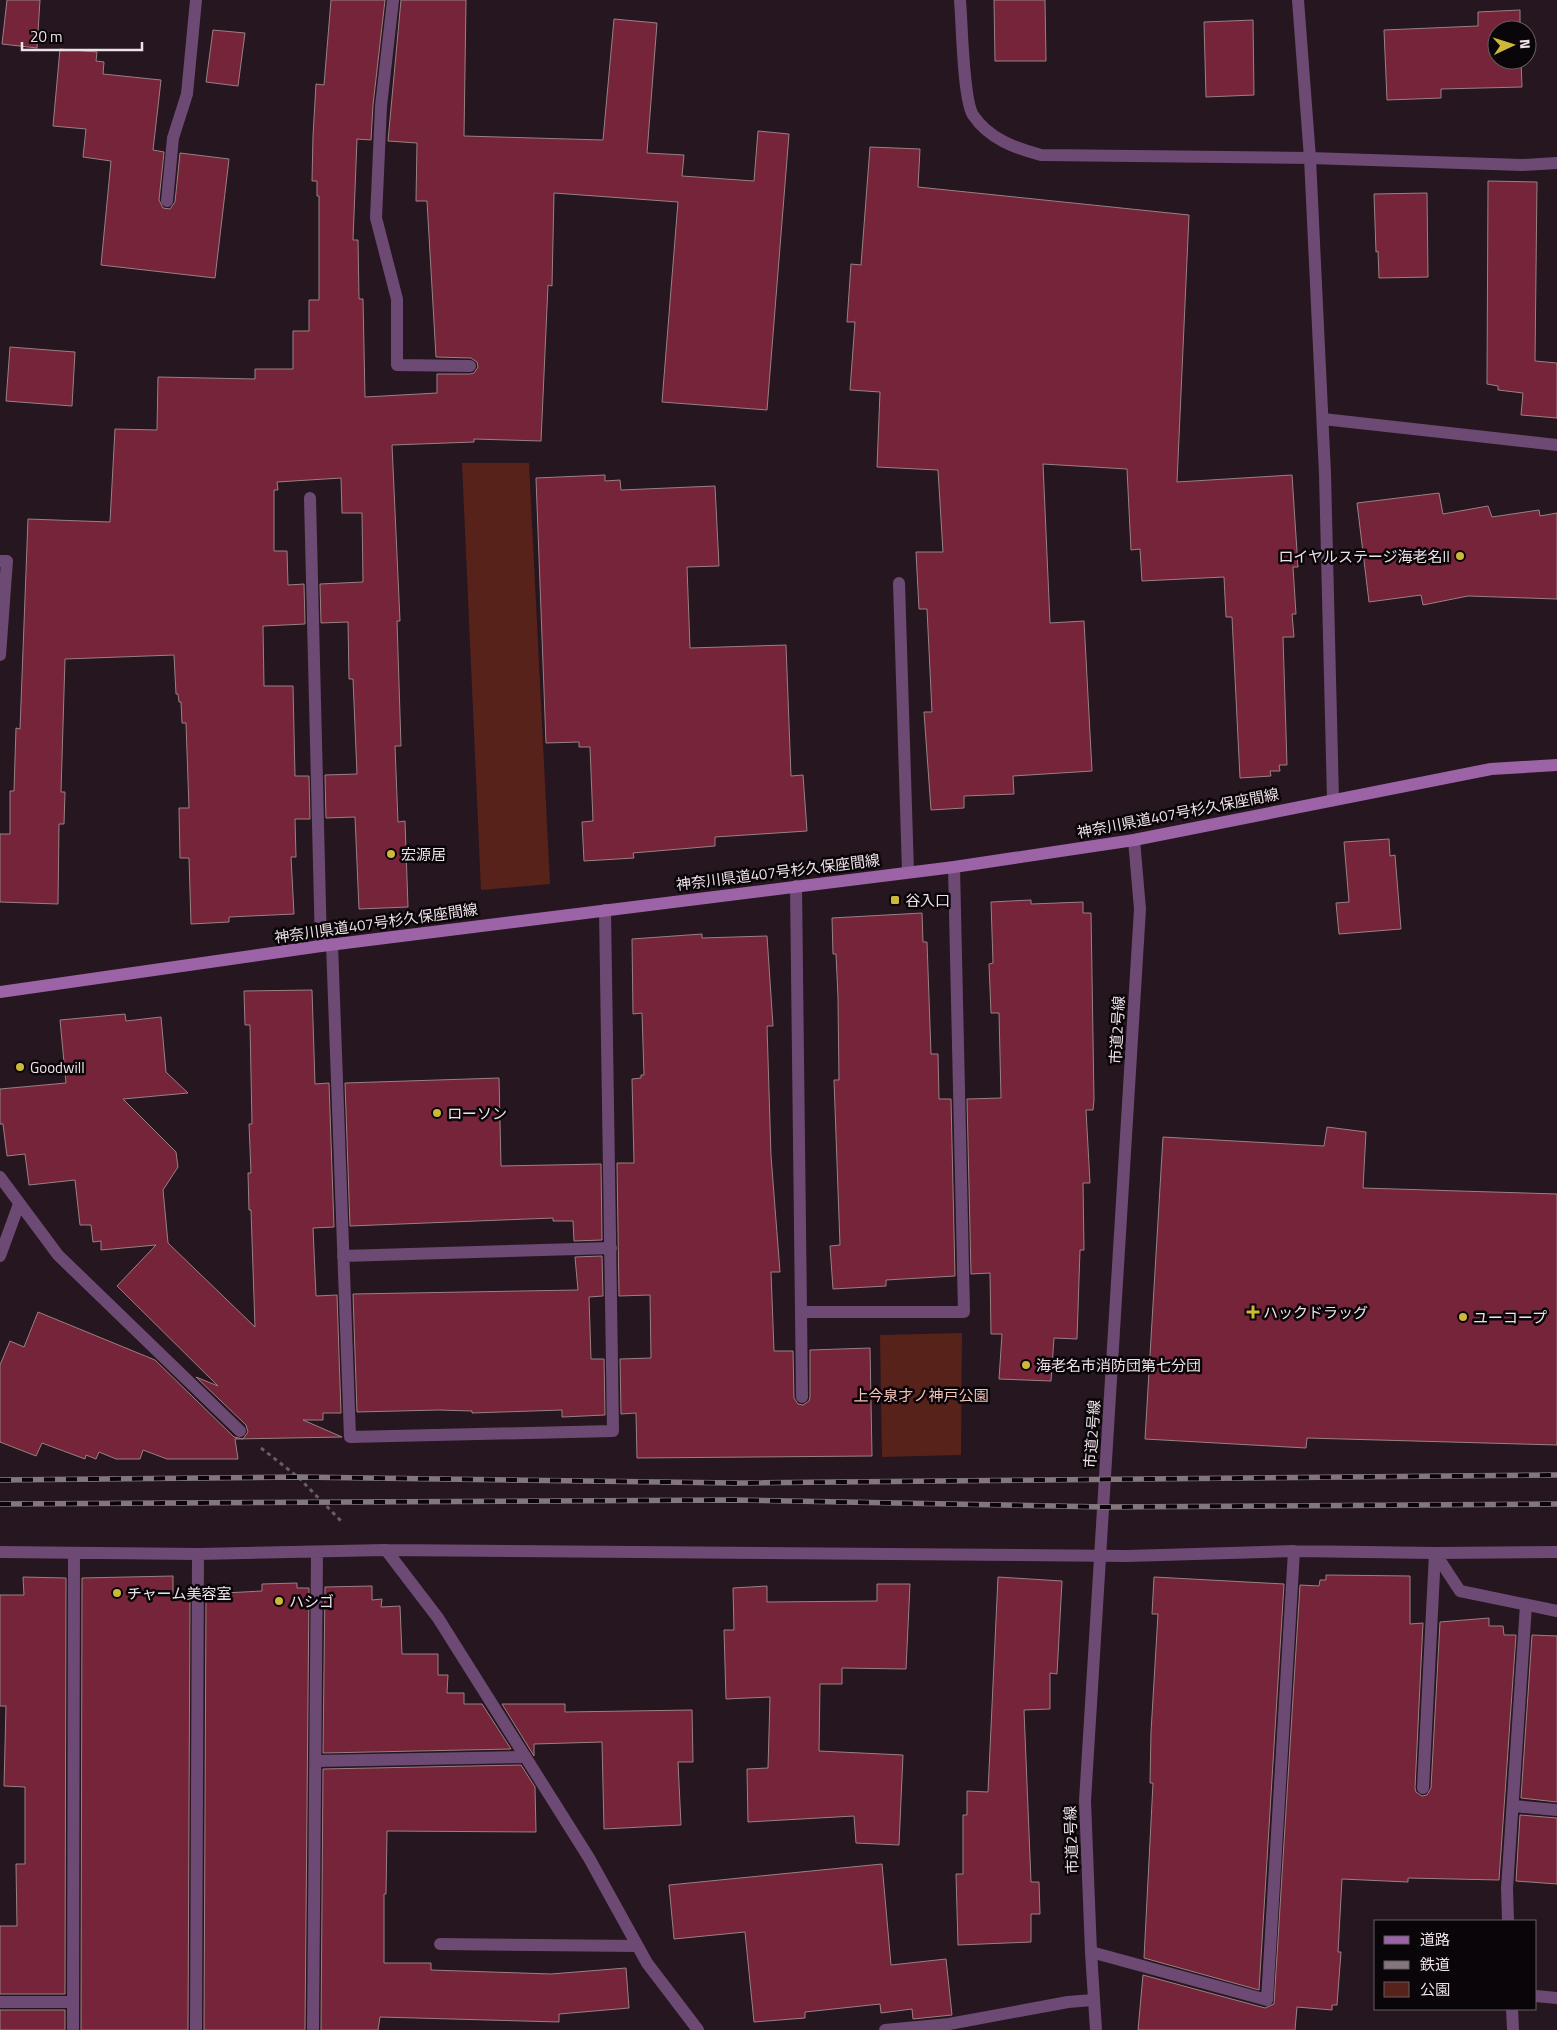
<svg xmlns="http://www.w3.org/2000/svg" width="1557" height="2030" font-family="'Titillium Web','Noto Sans JP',sans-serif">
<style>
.green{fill:#572219}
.building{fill:#75243a;stroke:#998083}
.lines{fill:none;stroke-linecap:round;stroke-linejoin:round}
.path{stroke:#6a5c64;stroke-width:3;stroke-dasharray:4 4;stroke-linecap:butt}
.service{stroke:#6d4a74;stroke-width:12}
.minor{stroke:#6d4a74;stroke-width:12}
.tertiary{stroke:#6d4a74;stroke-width:12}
.secondary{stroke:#9c63a6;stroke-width:12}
.rail-casing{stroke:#84767e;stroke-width:5.5}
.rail{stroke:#0a0508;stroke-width:4;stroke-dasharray:11;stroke-linecap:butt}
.poi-dot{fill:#ccb939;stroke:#0a0508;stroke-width:2}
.labels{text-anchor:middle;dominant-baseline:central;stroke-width:5;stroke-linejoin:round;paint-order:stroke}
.poi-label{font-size:15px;fill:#eee2e9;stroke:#0a0508;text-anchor:start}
.street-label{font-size:15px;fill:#eee2e9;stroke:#0a0508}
.park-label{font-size:15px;fill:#f3c3b9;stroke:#0a0508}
</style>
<rect width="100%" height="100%" fill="#26161f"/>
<path class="green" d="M462,463H529L550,884L481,890Z
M962,1333L961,1455L882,1457L880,1335Z"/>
<path class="building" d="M7,0H40L37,48L2,44Z
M331,0H385L373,105L371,140L357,139L353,240H358L359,299H363L365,397L437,393V374H470L474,373L478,367L477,362L471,358L436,357L427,201H416L417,143L388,141L401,0H466L464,136L603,140L614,19L657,23L647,153L684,155L682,176L754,181L758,131L789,134L767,410L662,402L678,202L554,193L552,286L548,285L541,441L474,439V442L392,445L400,621H397L401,746H395L398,822L405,821L408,907L359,909L355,817L326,818L325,775L357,774L353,679H349L348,622L321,623L320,584L363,582L362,513H342L341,478L277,482L278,490H274V551H287L288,585L304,584L305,624L263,626L264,686H293L295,776H309L310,819H295L296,857H291L294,914L229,917V922L191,924L189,858H180L179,808H189L186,723H182L181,702H179L178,694H176L174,655L65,659L61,792H65L64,824H59L58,904L0,902V834H10V791H14L16,728L20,729L28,519L110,522L115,429L157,430L158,377L255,379V369H293V331H309V300H319V196H317V181H312L313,136L316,84L324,85Z
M994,0H1045L1046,61H995Z
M1520,10V30H1497V60H1521L1522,87L1441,89V98L1387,100L1384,30L1478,26V12Z
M1253,20L1254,95L1206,97L1204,22Z
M213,30L245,33L238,86L206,82Z
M60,49L97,52L96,61L104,62L103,74L161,80L153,150L164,152L159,200L163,208L170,209L175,202L180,153L229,159L215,278L101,265L111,161L83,157L86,129L53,126Z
M870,147L920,149L918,187L1189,215L1177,482L1292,475L1298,567H1293L1296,614H1292L1294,637H1283L1287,765H1279L1280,771H1270L1271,776L1240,778L1232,617H1226L1224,577L1142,581L1140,549L1131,550L1127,469L1043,464L1050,623L1084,621L1092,771L1013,776L1014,794L964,796V808L931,810L924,712H932L927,609H919L916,552H943L938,470L877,467L880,392L850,390L855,322H847L851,264L861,265Z
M1488,181L1537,182L1535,361L1557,363V418L1521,415L1523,393L1498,390V386L1487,384Z
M1427,193L1428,277L1379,278L1378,251L1376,252L1374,194Z
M10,347L75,352L72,406L6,401Z
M605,475V481L620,480L621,490L715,486L719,566L687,567L690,648L786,645L791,776L803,775L807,831L715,837V846L633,853L634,858L584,861L582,822L593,821L590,747H579V742L546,743L536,478Z
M1439,493L1443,514L1488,506L1492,517L1539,510L1540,516L1557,513V599L1468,596L1423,605L1421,595L1369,602L1357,503Z
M1389,839L1390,856L1395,855L1401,929L1339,934L1336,903L1349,902L1344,842Z
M1031,900V904L1083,902V913H1091L1094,1100L1093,1110H1086L1090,1183H1083L1084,1250H1080L1077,1339L1054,1338L1051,1381L999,1379L1002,1334H991L990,1273L971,1274L967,1099L1001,1098L999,1013H991L989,964L993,963L991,902Z
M922,913L923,942H927L931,1054H938L939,1099H951L955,1276L886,1280V1286L833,1289L830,1246L840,1245L834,1080H839L838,997L836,954H833L832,918Z
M702,934V938L767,936L773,1026H767L771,1156L780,1272H771L774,1351H793L794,1398L798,1404L803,1405L809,1401L810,1397V1350L870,1348L872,1456L637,1458L636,1413L621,1414L620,1359L651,1358L650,1295L619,1296L617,1163H634L632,1079L641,1078V1075H644L642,1013L633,1014L632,939Z
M312,990L315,1084L329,1083L334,1227L313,1228L316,1296L337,1295L341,1413H323V1420H303L342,1437L235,1439L238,1459H167L143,1450L140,1459H116L99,1452L96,1459L86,1455L85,1459L42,1443L36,1456L0,1442V1365L10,1341L24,1347L38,1312L155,1360L234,1437L243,1439L248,1432L246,1425L196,1377L218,1386L117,1286L156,1245L101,1250V1241L93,1242L91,1225H80L75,1180L29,1185L25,1154L7,1156L3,1124H0V1089L66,1083L60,1020L125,1014L126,1021L161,1017L166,1072L188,1093L123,1099L176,1152L178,1167L163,1190L168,1243L255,1327L251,1210H249L248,1173H251L249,1124H252L250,1025H245L244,991Z
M499,1078L501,1166L601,1164L602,1240L574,1241L573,1221H553V1218L350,1226L345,1083Z
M1327,1127L1366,1132L1363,1188L1557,1194V1445L1307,1438L1306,1448L1145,1439L1163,1137L1324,1146Z
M602,1256L603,1296L589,1297L591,1359H604L605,1415L562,1417V1410L472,1413V1411L439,1410L357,1412L353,1294L578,1290L575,1257Z
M1326,1575L1410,1576V1624L1423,1623L1415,1788L1416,1792L1422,1796L1427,1795L1431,1788L1440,1622L1489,1618V1626H1503L1504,1635H1516L1499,1880L1408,1878V1882L1342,1879L1338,1952H1341L1337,2005H1332V2010L1297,2007L1295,2030H1138L1143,1975L1265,2008L1274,2004L1300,1585L1319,1586L1320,1580H1326Z
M173,1576V1595H190L188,2030H81L82,1578Z
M23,1577L66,1578L65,1994H0V1926H17L16,1864H25V1787L4,1786L6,1706H0V1595H24Z
M998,1577L1062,1581L1057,1674L1050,1673V1709L1024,1710L1031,1882H1039L1040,1914H1031V1942L958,1945L956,1874H963V1815H967V1791L988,1792Z
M1154,1577L1284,1584L1259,1990L1144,1958L1153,1783H1150L1151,1732L1158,1614H1152Z
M297,1583V1588H309L305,2030H204L206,1594L262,1591V1584Z
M877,1584H910L906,1669L842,1668V1684H820L819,1751L903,1755L899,1845L856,1843L854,1816L748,1822L747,1769L768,1768L770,1697L726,1699L724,1630H734L733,1588L767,1586V1602L877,1601Z
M372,1586V1600L382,1599L381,1607L400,1606L402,1654H438V1675H448L447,1693H464V1704H482L511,1749L323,1753L325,1587Z
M1532,1635L1557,1636V1802L1521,1798Z
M502,1704H565V1712L692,1710L693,1762H678L681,1825L604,1829L602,1742L534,1744V1756Z
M521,1765L535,1787L536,1832L387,1831L386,1894H384V1963H431V1970L551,1974L626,1968L629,2008L559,2014V2022L380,2017L378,2030H321L323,1769Z
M1520,1815L1557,1818V1884L1516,1881Z
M882,1864L891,1965L946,1959L952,2015L913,2019L912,2009L881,2013L880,2004L805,2012V2018L754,2022L745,1932L674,1939L669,1885Z
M0,2010H65V2030H0Z"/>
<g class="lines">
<path class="path" d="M261,1448L298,1477L343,1523"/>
<path class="service" d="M393,0L381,106L376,218L397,299V365L470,366
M167,201L173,138L187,94L196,0
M0,561H7L0,655
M899,583L908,872
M0,1256L19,1204
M316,1761L525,1757
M1423,1788L1435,1553
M885,2030L949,2024L1068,2002L1093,2000"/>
<path class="minor" d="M960,0C962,22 963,100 973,115C989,139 1015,148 1041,155L1310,158L1522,165L1557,163
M1298,0L1310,158L1325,474L1333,800
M1323,419L1557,445
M310,498L321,946
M796,886L802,1397
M332,944L350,1437L613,1431L605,910
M0,1177L58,1255L240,1431
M343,1256L611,1248
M801,1312H964L954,867
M386,1550L438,1618L589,1858L647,1963L698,2030
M0,1552L198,1554L386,1550L1127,1556L1294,1551L1435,1553L1557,1552
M1435,1553L1460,1591L1557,1611
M1514,1806L1557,1810
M1508,1921L1507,1888L1526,1605
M440,1944L637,1946
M1091,1952L1267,2000L1294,1551
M1536,1996L1557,1998
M0,2002H73
M1512,2009L1513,2030
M73,2030L74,1553
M196,2030L198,1554
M313,2030L317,1552"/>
<path class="tertiary" d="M1096,2030L1091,1952L1085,1801L1140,909L1134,840"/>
<path class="secondary" d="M0,992L321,946L954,867L1134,840L1491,769L1557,765"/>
<g class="rail-casing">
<path id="rail" d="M0,1480L298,1477L736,1483L1557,1475
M0,1504L732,1500L1105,1507L1557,1504"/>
</g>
<use href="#rail" class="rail"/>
</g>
<g class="poi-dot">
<circle cx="1460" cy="556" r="5"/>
<circle cx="391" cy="854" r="5"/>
<rect x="890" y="895" width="10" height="10" rx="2.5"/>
<circle cx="20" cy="1067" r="5"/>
<circle cx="437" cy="1113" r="5"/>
<path d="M1250.5 1304.5h5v5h5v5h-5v5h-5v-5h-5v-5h5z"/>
<circle cx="1463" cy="1317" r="5"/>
<circle cx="1026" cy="1365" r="5"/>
<circle cx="117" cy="1593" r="5"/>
<circle cx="279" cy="1601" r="5"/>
</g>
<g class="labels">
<g class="poi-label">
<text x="1450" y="556" text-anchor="end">ロイヤルステージ海老名II</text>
<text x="401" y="854">宏源居</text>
<text x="905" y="900">谷入口</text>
<text x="30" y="1067">Goodwill</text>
<text x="447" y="1113">ローソン</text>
<text x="1263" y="1312">ハックドラッグ</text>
<text x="1473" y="1317">ユーコープ</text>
<text x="1036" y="1365">海老名市消防団第七分団</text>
<text x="127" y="1593">チャーム美容室</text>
<text x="289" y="1601">ハシゴ</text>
</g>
<g class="street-label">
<text transform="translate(1178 813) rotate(-11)">神奈川県道407号杉久保座間線</text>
<text transform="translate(778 872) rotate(-7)">神奈川県道407号杉久保座間線</text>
<text transform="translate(376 923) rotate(-8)">神奈川県道407号杉久保座間線</text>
<text transform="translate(1117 1030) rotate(-87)">市道2号線</text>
<text transform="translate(1092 1434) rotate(-86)">市道2号線</text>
<text transform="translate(1071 1840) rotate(-92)">市道2号線</text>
</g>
<g class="park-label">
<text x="921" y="1395">上今泉才ノ神戸公園</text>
</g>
</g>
<rect x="1374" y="1920" width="162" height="90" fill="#0a0508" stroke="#655d62"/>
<rect x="1384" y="1936" width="25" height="8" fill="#9c63a6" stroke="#655d62"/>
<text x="1420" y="1945" font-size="15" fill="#eee2e9">道路</text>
<rect x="1384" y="1961" width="25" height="8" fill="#84767e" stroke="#655d62"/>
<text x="1420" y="1970" font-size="15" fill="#eee2e9">鉄道</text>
<rect x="1384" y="1982" width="25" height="15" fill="#572219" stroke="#655d62"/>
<text x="1420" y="1995" font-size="15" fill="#eee2e9">公園</text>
<g transform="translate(1512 45) rotate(86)"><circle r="24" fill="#0a0508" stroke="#655d62"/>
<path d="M0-4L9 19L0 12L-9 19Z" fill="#ccb939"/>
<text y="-8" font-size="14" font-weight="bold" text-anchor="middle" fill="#eee2e9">N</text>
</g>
<path d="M22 42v8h120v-8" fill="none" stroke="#eee2e9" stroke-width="2.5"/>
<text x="30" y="42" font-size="15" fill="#eee2e9" stroke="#0a0508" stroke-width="4" paint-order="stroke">20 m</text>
</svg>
